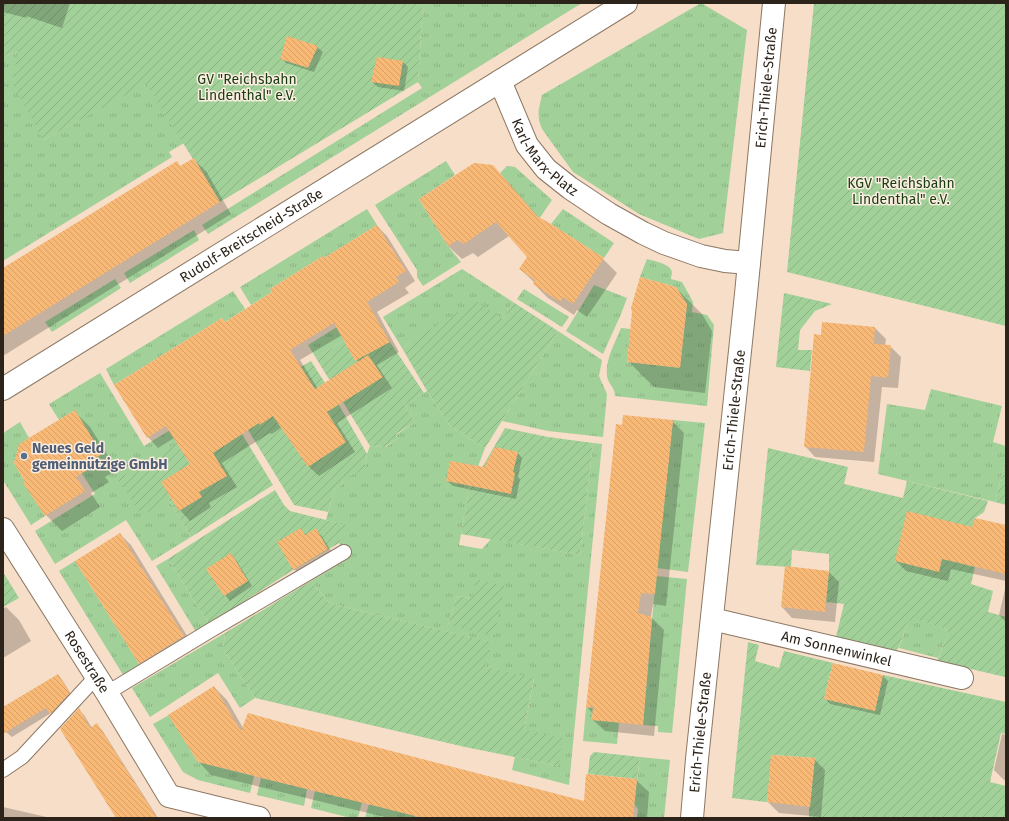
<svg xmlns="http://www.w3.org/2000/svg" width="1009" height="821" font-family="'Fira Sans',sans-serif">
<style>
.grass{fill:url(#grass-tufts);fill-rule:evenodd}
.garden{fill:url(#garden-furrows)}
.shadow{fill:#0003;fill-rule:evenodd}
.building{fill:url(#building-back-hatch)}
.lines{fill:none;stroke-linecap:round;stroke-linejoin:round}
.service-casing{stroke:#8c7763;stroke-width:16}
.minor-casing{stroke:#8c7763;stroke-width:24}
.service{stroke:#fff;stroke-width:14}
.minor{stroke:#fff;stroke-width:22}
.service-dot{fill:#5c6f8a;stroke:#fbede0;stroke-width:1.5}
.labels{text-anchor:middle;dominant-baseline:central;stroke-width:3;stroke-linejoin:round;paint-order:stroke}
.park-label{font-size:14px;fill:#163d10;stroke:#fbede0}
.street-label{font-size:14px;fill:#2c241b;stroke:#fbede0}
.service-label{font-size:14px;font-weight:bold;fill:#4e5e75;stroke:#fbede0;text-anchor:start}
</style>
<defs>
<pattern id="grass-tufts" width="24" height="20" patternUnits="userSpaceOnUse"><rect width="24" height="20" fill="#a1d099"/><path d="M3 7l-1-3M5 7V3M7 7l1-3M15 17l-1-3M17 17v-4M19 17l1-3" fill="none" stroke="#8bb283"/></pattern>
<pattern id="garden-furrows" width="10" height="10" patternUnits="userSpaceOnUse"><rect width="10" height="10" fill="#a1d099"/><path d="M-1 1l2-2M0 10L10 0M9 11l2-2" fill="none" stroke="#8bb283"/></pattern>
<pattern id="building-back-hatch" width="6" height="6" patternUnits="userSpaceOnUse"><rect width="6" height="6" fill="#f8b976"/><path d="M-1 5l2 2M0 0l6 6M5-1l2 2" fill="none" stroke="#d59f66"/></pattern>
</defs>
<rect width="100%" height="100%" fill="#f6dec8"/>
<path class="grass" d="M423,3H582L208,234L202,225L422,88L418,82Z
M701,3L747,30L723,233L699,239L639,214L573,172L542,129C536,115 539,109 542,95Z
M18,52L43,140L146,83L184,143L169,152L172,157L3,261V56Z
M446,161L455,175L419,199L448,246L461,262L423,286L417,277V270L375,205Z
M507,166L515,167L552,200L539,219L500,173Z
M367,209L377,225L324,258L323,256L270,289L272,292L251,305L240,287Z
M563,209L614,243L604,258L551,224Z
M194,230L199,240L130,283L124,273Z
M647,259C654,261 671,264 672,272C672,274 671,277 671,279L682,282L693,302L692,312L707,315L714,325L707,406L615,396C615,387 608,384 607,376C605,360 615,343 621,328L631,329L627,362L680,367L687,304L676,287L640,277Z
M462,269L513,302L503,319L410,342L402,348L383,317Z
M115,279L121,288L52,332L45,322Z
M594,285L627,298L621,314L603,354L566,331Z
M524,289L569,317L562,327L517,299Z
M233,291L245,309L225,322L222,318L114,385L106,369Z
M369,307L377,320L316,358L308,345Z
M558,331L602,360L599,376L607,394L603,437L548,431L502,421Z
M100,373L144,446L221,399L168,499L191,537L152,561L126,520L55,564L35,531L95,494L79,469L91,461L75,410L59,420L49,404Z
M931,389L1002,406L993,442L1006,446V458L995,502L878,474L887,404L925,410Z
M427,391L450,426L485,448L469,490L459,545L482,549L491,539L580,555L593,443L602,444L569,785L512,770L515,757L559,766L524,730L534,679L486,667L491,642L348,608L328,602L311,581L348,559L339,543L345,525L326,520L334,491L343,483L341,479C350,475 358,473 365,466L367,454L370,446L386,447L398,438L396,435L415,422L405,405ZM457,596L472,598L448,625Z
M673,420L705,423L688,572L657,568Z
M20,422L29,438L19,445L22,450L17,453L14,463L25,482L24,483L45,516L31,525L3,480V434L6,431Z
M168,559L209,624L196,632L156,566Z
M75,561L141,667L125,678L59,571Z
M656,576L687,579L672,733L658,732V726L643,725Z
M912,617L946,629L948,634L938,658L899,648L908,622Z
M225,633L223,649L255,698L240,708L218,673L150,717L132,688Z
M586,708H593L592,720L619,722L617,744L583,741Z
M169,715L198,762L254,776L250,793L198,780L183,772L153,724Z
M640,757L670,760L664,818H637L638,809L634,804Z
M261,778L307,789L304,806L257,795Z
M315,791L362,802L358,818H351L311,808Z
M369,804L415,816V818H365Z"/>
<path class="garden" d="M3,3H423L418,82L220,202L146,84L43,140L12,82L18,52L3,56Z
M814,3H1006V326L787,272Z
M784,293L832,304L815,311L800,330L798,350H812L810,371L776,367Z
M476,301L503,319L513,302L558,331L485,448L450,426L427,391L402,348L410,342Z
M377,320L390,342L424,393L405,405L415,422L396,434L398,438L385,447L370,446L316,358Z
M311,361L339,405L367,454L365,466L359,472L350,475V478L341,479L343,483L334,491L328,512L294,505L234,407Z
M228,411L273,485L191,537L168,499L142,516L118,479Z
M505,428L548,437L593,443L580,555L461,534L469,490Z
M768,448L848,467L844,484L903,498L907,481L988,501L984,512L975,518L963,564L975,567L971,584L993,591L988,612L1006,617V672L1005,677L937,661L948,634L946,629L913,618L908,622L899,647L896,651L836,637L844,604L826,602L829,571V554L792,550L791,567L756,565Z
M1006,458V505L995,502Z
M275,490L284,505L290,511L346,525L339,543L293,570L209,624L168,559Z
M3,572L19,598L3,607Z
M476,579L505,586L494,637L448,625L457,596L472,598Z
M311,581L328,602L348,608L492,642L486,667L534,678L524,730L562,737L559,766L465,747L255,698L223,649L225,633Z
M748,642L759,645L755,661L779,668L784,651L833,663L824,699L875,710L883,675L1006,702V734L1001,733L990,782L1006,786V818H809V807L815,758L772,755L767,802L732,798Z
M594,752L640,757L637,779L588,774L590,756Z"/>
<path class="shadow" d="M3,3H70L62,28L26,16L27,18L3,12Z
M317,47L323,52L314,72L286,63L281,58Z
M403,62L408,67L404,91L378,87L372,82Z
M193,159L206,171L231,214L3,356V271L177,162L181,167Z
M492,166L506,180L540,219L603,259L617,273L587,317L577,310L574,315L548,298L534,284L535,283L520,269L528,257L509,236L478,257L473,253L462,259L448,246Z
M377,226L387,236L415,281L405,288L409,293L377,312L399,352L377,365L392,388L337,423L355,452L319,476L308,466L282,427L272,434L270,433L222,463L237,487L209,503L211,507L190,521L180,510L191,464L174,438L158,448L148,437L225,323L273,293L323,257L325,259ZM342,335L358,362L318,389L300,360Z
M676,288L702,314L712,331L705,393L654,387L628,361Z
M823,323L875,328L886,339L885,346H890L901,357L898,388L882,387L874,462L815,457L805,446L821,336Z
M74,411L90,427L117,470L105,477L109,482L91,493L100,507L62,531L46,515L26,482Z
M672,421L684,433L666,606L653,604L651,617L664,630L654,736L605,731L593,720V714L587,707L623,426Z
M517,452L522,458L518,477L520,479L516,499L453,486L447,481L484,468Z
M1006,526V581L951,569L948,581L906,571L896,561L973,528Z
M301,530L306,535L316,530L321,535L333,554L299,574L294,569Z
M120,534L131,545L194,647L150,674L139,663Z
M230,555L236,560L252,586L230,601L225,595Z
M829,572L839,582L835,622L792,618L782,607Z
M1006,585V622L999,615Z
M6,607L19,620L31,641L3,658V609Z
M58,675L63,681L74,699L56,718L51,713L12,737L6,732L3,726V709Z
M883,676L888,681L880,715L830,704L825,698Z
M214,687L227,700L243,728H299L585,802L636,780L649,792L647,818H389L211,775L199,762Z
M79,710L84,715L92,728L97,725L102,730L158,818H117Z
M1002,734L1006,735V781L1004,780L994,770Z
M814,759L825,770L821,817L779,813L768,802Z
M3,807L51,818H3Z"/>
<path class="building" d="M287,36L318,46L308,68L280,59Z
M377,57L403,61L399,86L371,82Z
M194,158L220,202L3,336V268L177,161L180,166Z
M474,163L493,165L537,216L551,224L604,258L573,304L563,297L560,302L533,284L535,280L519,269L527,257L496,222L464,244L458,240L448,246L419,199Z
M377,225L406,271L396,277L399,282L367,302L390,342L355,361L334,323L290,350L315,389L368,355L383,377L327,412L346,442L308,467L273,416L260,425L259,423L213,453L227,476L199,492L202,497L179,511L161,482L190,464L166,426L147,438L114,385L222,318L225,322L272,292L270,289L323,256L324,258Z
M640,277L676,287L687,304L680,368L627,362L632,312L631,308Z
M822,322L875,327L874,344L891,345L888,378L871,376L864,452L804,447L814,334L821,335Z
M75,410L102,454L91,461L94,466L76,477L85,491L45,516L23,483L25,482L14,463L19,444Z
M623,415L673,420L655,594L641,593L638,613L652,617L643,725L592,720L593,706L586,708L616,424L622,425Z
M495,447L518,452L513,472L515,473L511,494L446,481L450,461L484,467Z
M907,511L972,527L975,518L1006,525V574L942,559L939,572L895,561Z
M301,528L305,535L316,528L328,549L293,570L277,542Z
M120,533L184,636L139,664L75,561Z
M231,553L248,581L224,596L206,569Z
M785,566L829,571L825,612L781,607Z
M833,663L883,675L875,711L824,699Z
M58,674L70,693L50,714L46,708L3,734V707Z
M214,686L241,731L248,713L299,727L584,801L586,774L637,779L633,818H424L198,762L168,715Z
M79,708L90,728L97,723L157,818H116L60,729Z
M771,755L815,758L810,807L767,802Z"/>
<g class="lines">
<g class="service-casing">
<path id="service" d="M107,693L211,630L344,552
M3,770L22,757L96,677"/>
</g>
<g class="minor-casing">
<g id="minor">
<path id="s1" d="M500,81L527,145L546,169L570,188L609,214L643,233L664,243L701,256L725,261L749,263"/>
<path id="s2" d="M3,389L626,3"/>
<path id="s3" d="M3,529L107,693L169,796L259,818"/>
<path id="s4" d="M712,619L962,678"/>
<path id="s5" d="M692,818L697,759L746,294L774,3"/>
</g>
</g>
<use href="#service" class="service"/>
<use href="#minor" class="minor"/>
</g>
<circle class="service-dot" cx="24" cy="456" r="4"/>
<g class="labels">
<g class="park-label">
<text x="247" y="79">GV "Reichsbahn<tspan x="247" dy="16">Lindenthal" e.V.</tspan></text>
<text x="901" y="183">KGV "Reichsbahn<tspan x="901" dy="16">Lindenthal" e.V.</tspan></text>
</g>
<g class="street-label">
<text stroke="none"><textPath href="#s5" startOffset="734">Erich-Thiele-Straße</textPath></text>
<text stroke="none"><textPath href="#s1" startOffset="90">Karl-Marx-Platz</textPath></text>
<text stroke="none"><textPath href="#s2" startOffset="292">Rudolf-Breitscheid-Straße</textPath></text>
<text stroke="none"><textPath href="#s5" startOffset="410">Erich-Thiele-Straße</textPath></text>
<text stroke="none"><textPath href="#s4" startOffset="128">Am Sonnenwinkel</textPath></text>
<text stroke="none"><textPath href="#s3" startOffset="157">Rosestraße</textPath></text>
<text stroke="none"><textPath href="#s5" startOffset="86">Erich-Thiele-Straße</textPath></text>
</g>
<g class="service-label">
<text x="32" y="448">Neues Geld<tspan x="32" dy="16">gemeinnützige GmbH</tspan></text>
</g>
</g>
<rect width="1009" height="821" fill="none" stroke="#2c241b" stroke-width="8"/>
</svg>
